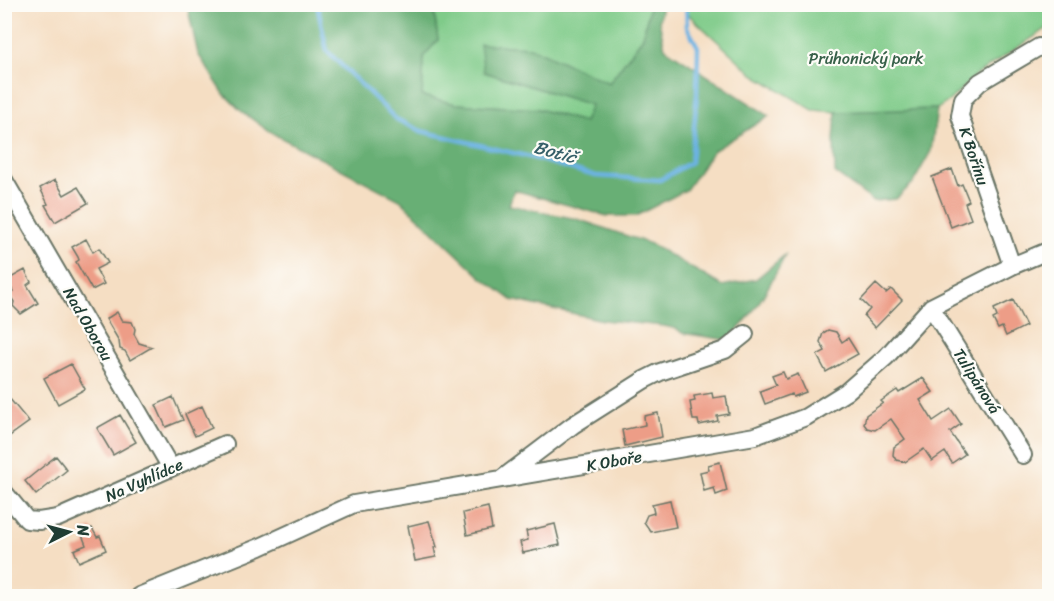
<svg xmlns="http://www.w3.org/2000/svg" width="1054" height="601" font-family="Sriracha,sans-serif">
<style>
.green{fill:#7fcb89;stroke:#4f845e;stroke-width:1.5}
.forest{fill:#67af75;stroke:#437654;stroke-width:1.5}
.lines{fill:none;stroke-linecap:round;stroke-linejoin:round}
.stream{stroke:#6cb3e3;stroke-width:4.5}
.building{fill:#ed9d87}
.minor-casing{stroke:#6a7566;stroke-width:20}
.minor{stroke:#fff;stroke-width:16}
.labels{text-anchor:middle;dominant-baseline:central;stroke-width:4.5;stroke-linejoin:round;paint-order:stroke}
.park-label{font-size:16px;fill:#376049;stroke:#fdfcf7}
.street-label{font-size:16px;fill:#1f3d34;stroke:#fdfcf7}
.water-label{font-size:18px;font-style:italic;fill:#366069;stroke:#fdfcf7}
</style>
<rect width="100%" height="100%" fill="#fdfcf7"/>
<filter id="ink" filterUnits="userSpaceOnUse"><feTurbulence type="fractalNoise" baseFrequency=".0167" numOctaves="2"/><feDisplacementMap in="SourceGraphic" scale="12" xChannelSelector="R" yChannelSelector="G"/><feConvolveMatrix kernelMatrix="1 2 1 2 8 2 1 2 1" color-interpolation-filters="sRGB"/></filter>
<filter id="wash" filterUnits="userSpaceOnUse"><feTurbulence type="fractalNoise" baseFrequency=".008" numOctaves="4" result="noise"/><feDisplacementMap in="SourceGraphic" scale="24" xChannelSelector="R" yChannelSelector="G"/><feGaussianBlur stdDeviation="1.35" result="paint"/><feColorMatrix in="noise" values="0 0 0 0 0 0 0 0 0 0 0 0 0 0 0 0 0 1.4 0 .05"/><feComposite in="paint" operator="in"/></filter>
<g filter="url(#wash)">
<rect width="100%" height="100%" fill="#f5dec3"/>
<path class="green" d="M433,5H650L643,37L609,83L530,47L484,72L592,105L584,122L538,109L456,104L422,96L424,56L438,40Z
M683,5H1049V27L977,74L949,101L937,109L836,112L813,110L753,74L690,16Z"/>
<path class="forest" d="M187,5H433L438,40L424,56L422,96L456,104L538,109L584,122L591,105L484,72L480,44L530,47L609,83L643,37L650,5H662L659,21L665,48L769,116L713,151L686,190L636,216H607L514,190L509,205L577,219L651,244L722,286L756,279L786,254C768,288 756,314 727,340L682,333L677,329L664,326L603,320L512,300L481,277L400,200L270,132L241,111L224,94L198,54Z
M937,109L931,151L913,183L896,199L873,201L835,173L834,141L836,112Z"/>
<g class="lines">
<path class="stream" d="M317,4L327,51L396,119L421,131L530,157L596,176L660,180L691,162L697,94L698,47L687,27L686,4"/>
</g>
<g id="blocks">
<path class="building" d="M952,169L958,186L962,184L969,201L965,203L971,219L951,227L932,177Z
M55,180L64,195L78,187L88,203L55,222L45,205L48,204L40,188Z
M86,239L93,252L99,248L108,263L96,269L104,284L92,290L76,262L79,260L78,257L72,247Z
M25,270L31,282L27,285L38,303L21,314L13,306L14,302L9,294L13,291L7,280Z
M876,284L886,293L891,289L902,300L875,328L864,316L870,309L861,300Z
M1013,300L1026,326L1006,336L1002,327L998,329L993,319L997,317L994,309Z
M117,312L122,321L132,322L135,329L134,334L139,343L152,347L130,360L125,351L120,349L119,341L106,319Z
M828,330L836,332L842,342L848,338L858,354L826,372L817,355L825,351L820,342L823,333Z
M71,364L85,389L58,404L44,378Z
M783,372L786,379L798,374L806,392L793,397L792,394L765,404L760,391L776,385L772,376Z
M923,378L933,392L920,400L933,421L951,409L961,424L950,432L965,454L952,463L945,452L932,461L924,449L905,462L896,460L893,455L894,447L905,439L891,419L875,430L867,428L864,424L866,415L883,403L881,401L897,390L899,393Z
M4,392L29,422L4,440Z
M712,393L713,398L726,396L729,414L717,416L718,421L699,425L698,420H693L690,402L695,401L694,396Z
M173,397L183,420L166,427L156,405Z
M202,406L212,428L195,436L185,414Z
M658,413L662,437L625,446L622,430L645,425L644,416Z
M120,415L136,442L113,455L97,428Z
M56,456L67,470L36,495L25,481Z
M720,462L727,491L716,495L714,488L704,491L700,472L709,470L708,465Z
M670,500L676,527L651,532L644,522L647,515L654,513L652,504Z
M488,507L492,529L467,535L463,513Z
M429,521L437,547H434L436,557L415,561L408,526Z
M555,524L560,545L523,553L520,542L528,540L526,531Z
M92,528L97,537L100,536L106,550L79,562L74,550L86,545L81,532Z"/>
</g>
</g>
<g filter="url(#ink)">
<use href="#blocks" fill-opacity="0" stroke="#6a7566" stroke-width="1.5"/>
<g class="lines">
<g class="minor-casing">
<path id="minor" d="M4,180L171,468
M1012,266L960,116L963,99L980,82L1039,47
M931,307L1023,455
M503,478L573,425L644,380L660,372L725,350L745,334
M4,492L27,520L39,521L58,518L225,444
M139,596L260,547L354,504L755,436L806,417L846,392L886,357L931,307L1012,266L1050,250"/>
</g>
<use href="#minor" class="minor"/>
</g>
</g>
<g class="labels">
<g class="park-label">
<text x="866" y="58">Průhonický park</text>
</g>
<g class="street-label">
<text transform="translate(974 156) rotate(71)">K Bořínu</text>
<text transform="translate(88 324) rotate(60)">Nad Oborou</text>
<text transform="translate(977 381) rotate(58)">Tulipánová</text>
<text transform="translate(614 461) rotate(-10)">K Oboře</text>
<text transform="translate(144 480) rotate(-24)">Na Vyhlídce</text>
</g>
<g class="water-label">
<text transform="translate(555 152) rotate(15)">Botič</text>
</g>
</g>
<rect width="1054" height="601" fill="none" stroke="#fdfcf7" stroke-width="24"/>
<g transform="translate(69 532) rotate(84)" stroke="#fdfcf7" stroke-width="4.5" paint-order="stroke">
<path d="M0-4.5L10 22L0 15L-10 22Z" fill="#1f3d34"/>
<text y="-9" font-size="16" font-weight="bold" text-anchor="middle" fill="#1f3d34">N</text>
</g>
</svg>
